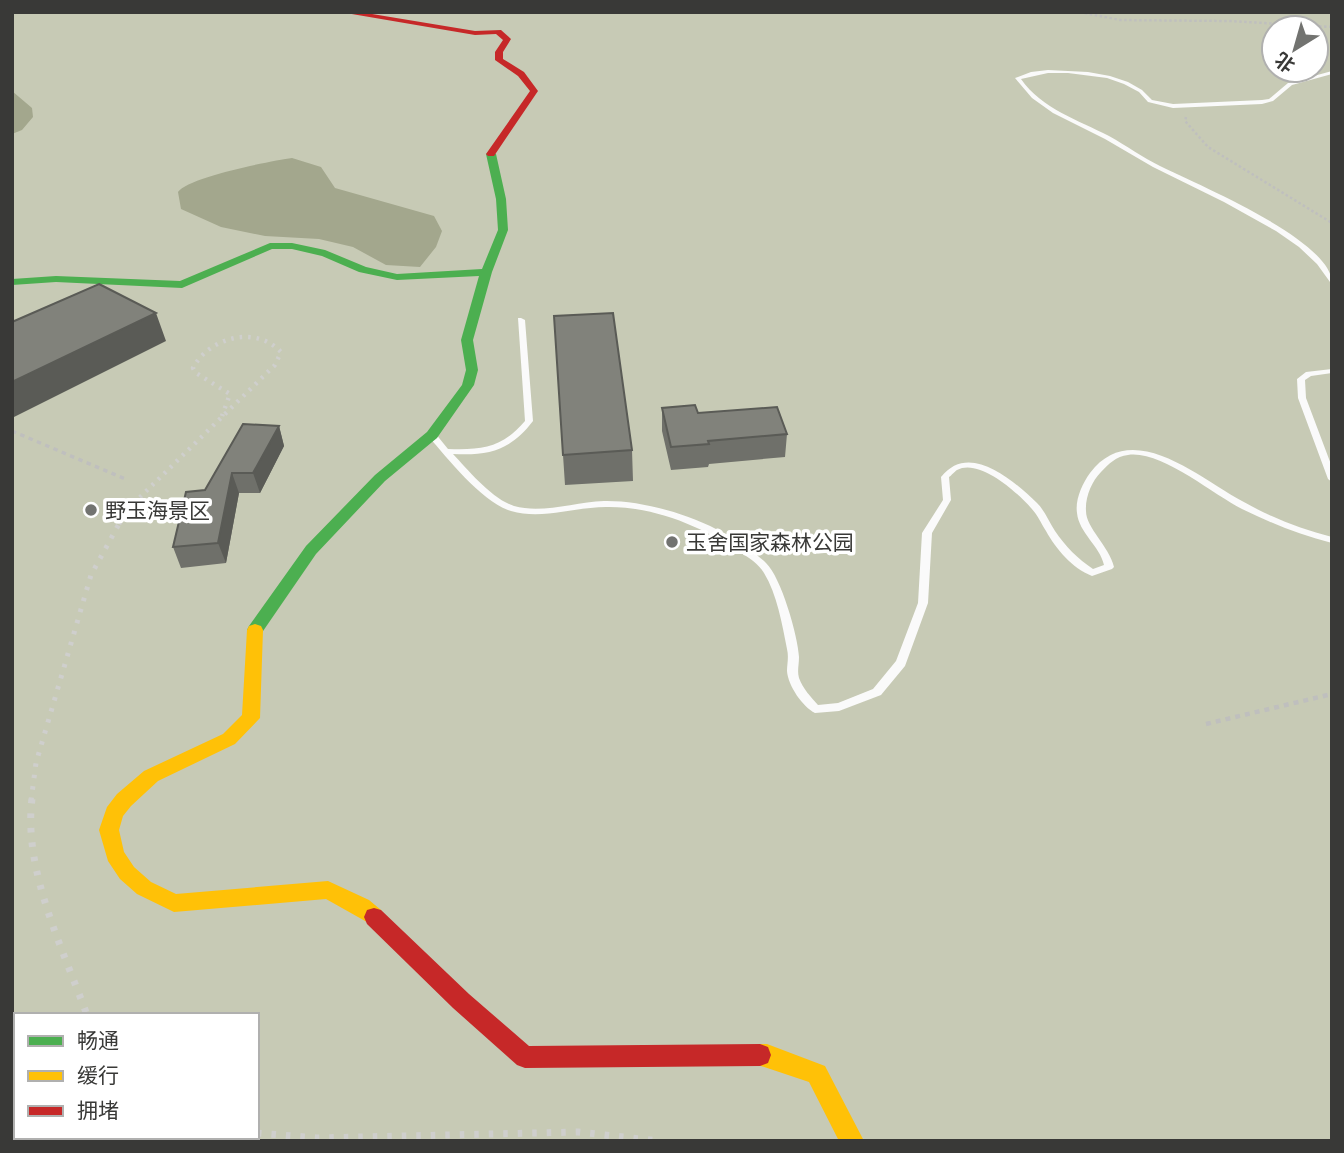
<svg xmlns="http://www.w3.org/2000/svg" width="1344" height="1153" font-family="'Source Serif 4','Noto Sans SC',serif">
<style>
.green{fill:#c7cab5;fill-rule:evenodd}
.water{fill:#a3a78d}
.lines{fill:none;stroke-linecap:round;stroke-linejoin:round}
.path-far2{stroke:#bfbfbe;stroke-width:2.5;stroke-dasharray:2.5 2.5;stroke-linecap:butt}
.path-far1{stroke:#bfbfbe;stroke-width:3.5;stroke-dasharray:4.5 4.5;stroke-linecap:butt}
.path{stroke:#bfbfbe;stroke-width:4.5;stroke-dasharray:5 5;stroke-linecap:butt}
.lane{fill:#fafafa;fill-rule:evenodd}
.fast{fill:#4caf50;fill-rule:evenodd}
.slow{fill:#ffc107;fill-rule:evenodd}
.jam{fill:#c62828;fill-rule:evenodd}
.rail-far2{stroke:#cfcfcd;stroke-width:4.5;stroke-dasharray:2.5 6;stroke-linecap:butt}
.rail-far1{stroke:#cfcfcd;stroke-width:5;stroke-dasharray:3.5 8;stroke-linecap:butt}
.rail{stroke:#cfcfcd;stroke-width:7;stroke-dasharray:4.5 10;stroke-linecap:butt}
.wall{fill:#6f706a}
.shaded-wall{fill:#5a5b56}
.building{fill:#81827b;stroke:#5a5b56;stroke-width:2}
.poi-dot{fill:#727370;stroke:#fff;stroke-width:2.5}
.labels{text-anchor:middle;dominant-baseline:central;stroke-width:7;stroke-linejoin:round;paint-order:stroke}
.poi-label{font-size:21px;fill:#393937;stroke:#fff;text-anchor:start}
</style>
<rect width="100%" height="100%" fill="#dddedb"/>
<path class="green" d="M12,12H1332V1141H12ZM1274,28H1316V70H1274ZM16,1015H257V1137H16Z"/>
<path class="water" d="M12,91L32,108L33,117L22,130L12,134Z
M292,158L321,167L335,188L434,216L442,231L436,247L420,267L386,265L353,247L319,239L265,236L221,227L181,209L178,192C188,177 271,161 292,158Z"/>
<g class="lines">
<path class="path-far2" d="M1080,12L1120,20L1230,21L1332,27
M1186,117L1185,121L1208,147L1332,223"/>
<path class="path-far1" d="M12,431L128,480"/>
<path class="path" d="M1206,724L1332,694"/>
<path class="lane" d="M1048,70L1088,72L1110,76L1128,82L1142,90L1152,100L1173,104L1262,100L1269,99L1288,83L1332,71V74L1292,85L1273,101L1262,104L1173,108L1148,102L1139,92L1124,84L1107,78L1068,73H1048L1021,79C1042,109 1078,120 1109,136C1127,146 1142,157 1160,166C1196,184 1332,240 1332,283L1330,282L1317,264L1299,247L1276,231L1224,202L1153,167L1105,139L1053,113L1032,98L1015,78L1031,72Z
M518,318H521L525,320L533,421C511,450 489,456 453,454C468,470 492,499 514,506C542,514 575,502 604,501C656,500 728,526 766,563C781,577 798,636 799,657C799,665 797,671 799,678C803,689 811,697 818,705L838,703L873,689L896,661L918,603L922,533L943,500L941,477C969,441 1013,480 1037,503C1045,511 1049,522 1055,531C1065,546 1078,559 1093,569L1104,565C1100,546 1079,533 1077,513C1075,500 1082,484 1090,473C1132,417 1199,478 1242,501C1270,517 1300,529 1332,537V543C1300,535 1271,523 1242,509C1212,494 1161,450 1128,455C1116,456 1109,464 1101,472C1092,481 1085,497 1086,511C1086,528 1109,546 1114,567L1112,569L1092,576C1072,568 1056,549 1046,531C1041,523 1037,514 1031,508C1017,492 979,458 957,470C955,471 951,476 949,477L951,500L932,533L928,603L905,666L881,695L839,711L815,713C803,707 788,686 787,671C787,664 789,657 787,649C782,624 777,594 764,573C759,564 748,557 740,552C701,526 653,506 606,507C575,507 542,520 511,511C483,503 448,459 429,437L428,435L429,433H435L448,449C483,450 502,448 525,421Z
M1332,369V373L1311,376L1305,380L1306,398L1332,467V482L1328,479L1298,398L1297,379L1306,372Z"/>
<path class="fast" d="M491,151L496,154L506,199L508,230L492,272L473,340L478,370L474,385L437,438L385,481L316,554L261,634H249L247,630L249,626L306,546L375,475L427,432L462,385L466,370L461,340L479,276L397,280L359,272L322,256L292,249H272L182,288L56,282L12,285V279L56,276L180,281L270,243H292L325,250L366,267L397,274L482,269L498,230L496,199L486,154Z"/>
<path class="slow" d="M255,624L261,626L263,630L260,718L235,744L158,781L131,806L123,816L119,830L124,852L134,867L151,882L176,894L328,881L369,900L381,910L384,917L381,924L374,926L326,899L174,912L137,894L120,879L108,861L99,830L107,807L117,794L144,771L223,734L242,715L247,630L249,626Z
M760,1044H767L825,1066L864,1141H839L809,1082L752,1063L749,1055L752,1047Z"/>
<path class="jam" d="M340,12H360L475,31L501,30L511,39L503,52V59L524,72L538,91L494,156H488L486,154L530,91L518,76L495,60V52L503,40L496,34L475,35Z
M374,908L381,910L469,994L529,1046L760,1044L768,1047L771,1055L768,1063L760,1066L525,1068L517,1065L453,1008L367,924L364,917L367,910Z"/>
<path class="rail-far2" d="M119,524L131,506L275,365L281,352C256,325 209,337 193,368L196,373L230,394L222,416"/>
<path class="rail-far1" d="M31,801L36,763L91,575L120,522"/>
<path class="rail" d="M32,799C23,870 63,949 87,1015
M257,1133L317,1138L578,1132L659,1141"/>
</g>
<path class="wall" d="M662,408L698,413L787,434L785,457L709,464L708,467L671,470L662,431Z
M279,426L284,446L260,493H239L226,563L181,568L173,547L205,490Z
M632,450L633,481L565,485L563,455Z"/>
<path class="shaded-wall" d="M156,313L166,341L12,418V382Z
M279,426L284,446L260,493L253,473Z
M232,473L239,493L226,563L218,543Z"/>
<path class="building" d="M99,284L156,313L12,382V322Z
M613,313L632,450L563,455L554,316Z
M695,405L698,413L777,407L787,434L708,441L709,444L671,447L662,408Z
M243,424L279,426L253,473H232L218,543L173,547L186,492L205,490Z"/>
<g class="poi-dot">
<circle cx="91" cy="510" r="7"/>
<circle cx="672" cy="542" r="7"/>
</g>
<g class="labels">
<g class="poi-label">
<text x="105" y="510">野玉海景区</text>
<text x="686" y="542">玉舍国家森林公园</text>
</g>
</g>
<rect width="1344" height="1153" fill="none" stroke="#393937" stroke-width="28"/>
<rect x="14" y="1013" width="245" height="126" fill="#ffffff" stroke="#b0b0af" stroke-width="2"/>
<rect x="28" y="1036" width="35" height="10" fill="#4caf50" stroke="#b0b0af" stroke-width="2"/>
<text x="77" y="1048" font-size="21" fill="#393937">畅通</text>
<rect x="28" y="1071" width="35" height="10" fill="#ffc107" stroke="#b0b0af" stroke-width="2"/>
<text x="77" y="1083" font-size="21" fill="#393937">缓行</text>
<rect x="28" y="1106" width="35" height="10" fill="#c62828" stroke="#b0b0af" stroke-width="2"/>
<text x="77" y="1118" font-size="21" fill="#393937">拥堵</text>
<g transform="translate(1295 49) rotate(217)"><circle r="33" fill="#ffffff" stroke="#b0b0af" stroke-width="2"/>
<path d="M0-5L12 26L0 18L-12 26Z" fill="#727370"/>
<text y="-10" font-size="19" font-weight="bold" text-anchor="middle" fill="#393937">北</text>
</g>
</svg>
